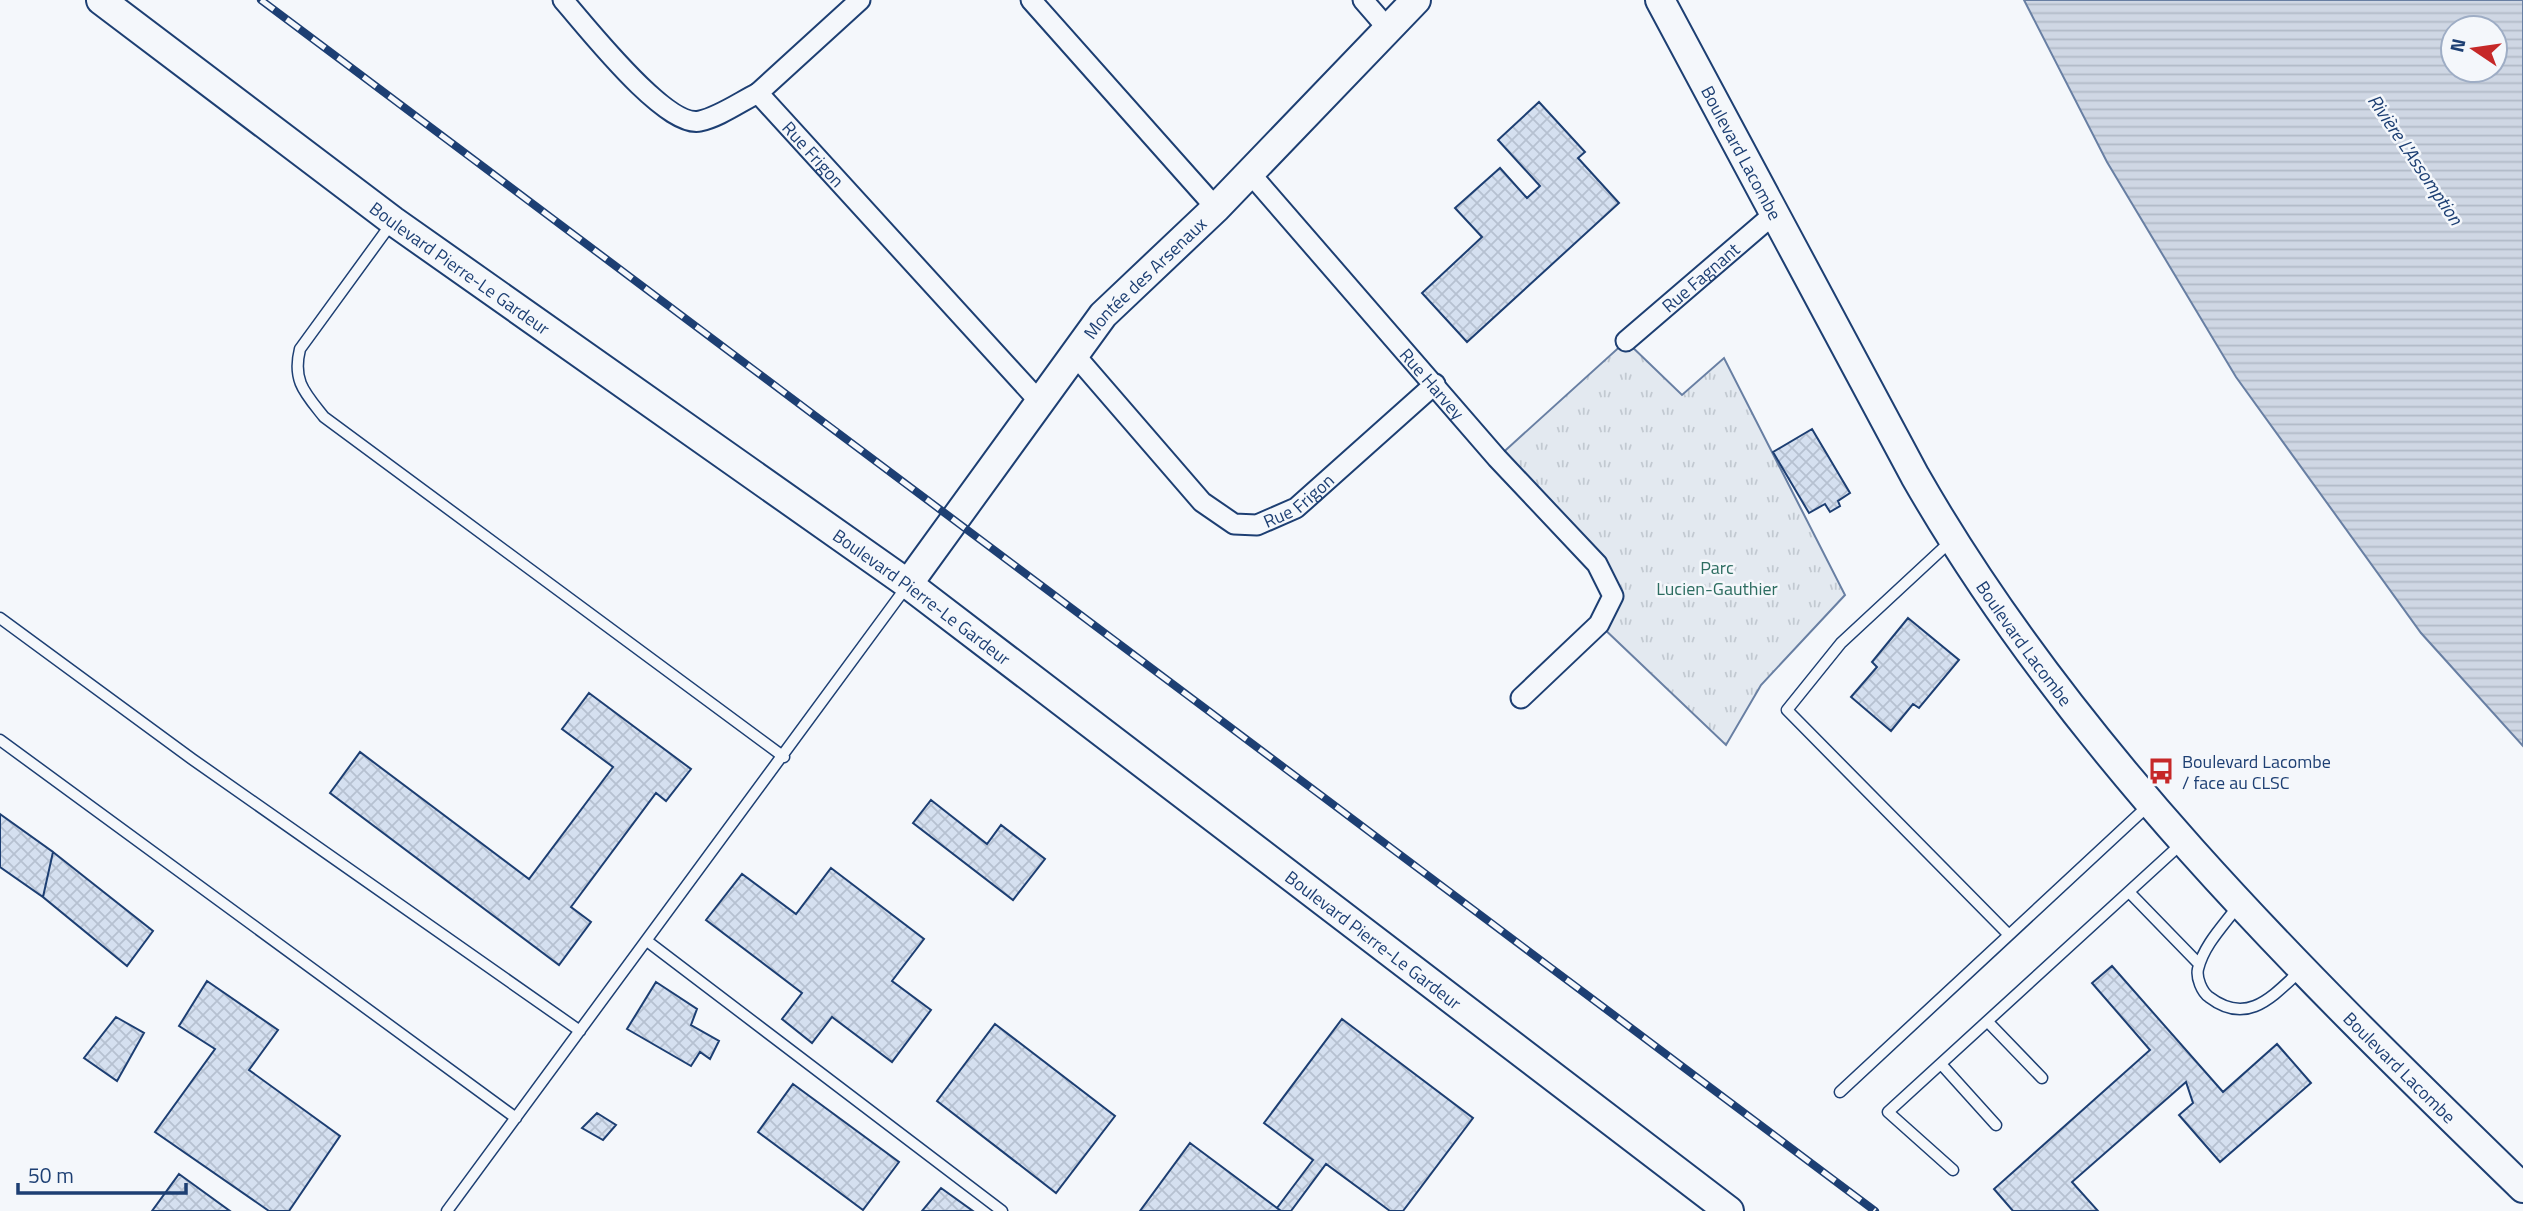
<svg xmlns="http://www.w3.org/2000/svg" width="2523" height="1211" font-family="'Titillium Web',sans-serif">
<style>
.park{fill:url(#park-tufts);stroke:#687fa3;stroke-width:2}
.water{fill:url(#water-rules);stroke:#687fa3;stroke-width:2;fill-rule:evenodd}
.building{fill:url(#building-cross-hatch);stroke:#1d3f73;stroke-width:2}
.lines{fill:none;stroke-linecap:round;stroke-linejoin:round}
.lane-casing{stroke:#1d3f73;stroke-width:13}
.street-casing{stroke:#1d3f73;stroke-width:23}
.secondary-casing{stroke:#1d3f73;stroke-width:32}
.lane{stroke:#f4f7fb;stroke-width:10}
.street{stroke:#f4f7fb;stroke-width:19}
.secondary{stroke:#f4f7fb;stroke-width:28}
.rail-casing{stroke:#1d3f73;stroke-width:8}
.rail{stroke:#f4f7fb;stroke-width:5;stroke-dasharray:16;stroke-linecap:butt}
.labels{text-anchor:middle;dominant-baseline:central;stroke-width:5;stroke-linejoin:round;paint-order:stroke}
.street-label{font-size:18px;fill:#1d3f73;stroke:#f4f7fb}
.park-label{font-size:18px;fill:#2c6c60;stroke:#f4f7fb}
.poi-label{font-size:18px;fill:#1d3f73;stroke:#f4f7fb;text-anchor:start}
.water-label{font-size:19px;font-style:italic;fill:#1d3f73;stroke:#f4f7fb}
</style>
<defs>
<pattern id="park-tufts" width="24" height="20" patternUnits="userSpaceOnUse" patternTransform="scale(1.75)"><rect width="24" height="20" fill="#e3e9f0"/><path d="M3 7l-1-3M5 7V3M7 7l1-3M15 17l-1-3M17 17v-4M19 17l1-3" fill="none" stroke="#c2c9d1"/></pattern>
<pattern id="water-rules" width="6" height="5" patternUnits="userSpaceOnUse" patternTransform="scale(1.75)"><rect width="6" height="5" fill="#cfd7e4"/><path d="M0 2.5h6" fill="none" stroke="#b1bac7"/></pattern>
<pattern id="building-cross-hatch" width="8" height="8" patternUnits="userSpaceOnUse" patternTransform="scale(1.75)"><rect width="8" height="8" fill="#d5e0f0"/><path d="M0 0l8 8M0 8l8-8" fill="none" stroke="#b6c1d1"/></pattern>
</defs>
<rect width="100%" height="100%" fill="#f4f7fb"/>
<path class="park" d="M1626,341L1682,395L1724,358L1845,595L1761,685L1726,745L1599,624L1613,596L1497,458Z"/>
<path class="water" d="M2024,0H2523V746L2421,633L2236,377L2107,162ZM2453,28H2495V70H2453Z"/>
<path class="building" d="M1539,102L1585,152L1578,158L1619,203L1467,342L1422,293L1482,237L1455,208L1500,168L1527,198L1540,186L1498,140Z
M1812,429L1850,493L1838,501L1840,506L1830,512L1825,504L1809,513L1773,452Z
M1908,618L1959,660L1919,708L1913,704L1891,731L1851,697L1877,667L1872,662Z
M589,693L691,769L666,801L656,793L571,907L591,922L559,965L330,793L360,752L529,879L613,767L562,729Z
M931,800L987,844L1001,825L1045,859L1013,900L913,823Z
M0,814L53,852L43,897L0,867Z
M53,852L153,931L127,966L43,897Z
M831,868L924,939L892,981L931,1010L892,1062L832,1017L812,1043L782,1019L802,993L706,920L742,874L796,914Z
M2112,966L2223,1092L2277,1044L2311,1083L2220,1162L2179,1115L2193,1103L2186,1082L2072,1182L2098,1211H2013L1994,1189L2150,1050L2092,983Z
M207,981L278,1030L249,1070L340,1136L289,1211H269L155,1132L215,1049L179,1026Z
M656,982L697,1009L691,1025L719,1041L710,1059L700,1052L691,1066L627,1029Z
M116,1017L144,1033L117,1081L84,1058Z
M1342,1019L1473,1118L1403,1211H1390L1326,1164L1291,1211H1281L1277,1208L1313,1160L1264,1123Z
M995,1024L1115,1116L1056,1193L937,1101Z
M793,1084L899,1162L863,1210L758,1132Z
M597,1113L616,1125L603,1140L582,1128Z
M1190,1143L1277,1208L1281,1211H1140Z
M179,1174L230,1211H152Z
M941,1188L973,1211H922Z"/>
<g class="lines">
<g class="lane-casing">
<path id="lane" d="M391,224L300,349C292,381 305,393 324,417L784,757
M1952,540L1841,643L1787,710L2009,935
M0,618L192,759L580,1031
M0,740L516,1118
M2129,892L2199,964
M2238,906C2223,926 2204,945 2198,969C2196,978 2202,992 2209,997C2247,1026 2272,997 2300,971
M647,941L1002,1211
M1988,1022L2042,1078
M1941,1064L1996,1125
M1840,1092L2150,804
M1953,1170L1888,1112L2181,844
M447,1211L907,586"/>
</g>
<g class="street-casing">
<g id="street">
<path id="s1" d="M563,0C586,26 666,129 700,121C719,117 740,102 758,93L1039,401"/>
<path d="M1031,0L1216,208"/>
<path d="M1363,0L1389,30"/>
<path d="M758,93L860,0"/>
<path id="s2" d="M1249,172L1497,458L1597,564L1613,596L1599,624L1521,698"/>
<path id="s3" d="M1626,341L1774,214"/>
<path id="s4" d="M1074,354L1202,502L1234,524L1257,525L1296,508L1435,384"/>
</g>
</g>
<g class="secondary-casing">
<g id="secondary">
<path id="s5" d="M101,0L393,221L908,584L1729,1211"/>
<path id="s6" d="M1660,0L1915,476C2071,749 2300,971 2523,1188"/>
<path id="s7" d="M908,584L1103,315L1216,208L1416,0"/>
</g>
</g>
<use href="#lane" class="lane"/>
<use href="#street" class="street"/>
<use href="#secondary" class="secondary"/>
<g class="rail-casing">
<path id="rail" d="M261,0L1875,1211"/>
</g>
<use href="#rail" class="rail"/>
</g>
<defs>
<g id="bus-bare" transform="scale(2.1)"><path d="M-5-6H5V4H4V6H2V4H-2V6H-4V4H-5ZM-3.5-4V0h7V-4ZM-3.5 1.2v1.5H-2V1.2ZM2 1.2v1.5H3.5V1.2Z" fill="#c62828" stroke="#f4f7fb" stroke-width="2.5" paint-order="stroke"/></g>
</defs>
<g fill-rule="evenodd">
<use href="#bus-bare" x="2161" y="771"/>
</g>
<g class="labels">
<g class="street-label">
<text stroke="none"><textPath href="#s6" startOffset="173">Boulevard Lacombe</textPath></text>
<text stroke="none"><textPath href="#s1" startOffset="334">Rue Frigon</textPath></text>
<text stroke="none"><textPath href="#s5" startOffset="448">Boulevard Pierre-Le Gardeur</textPath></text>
<text stroke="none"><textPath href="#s3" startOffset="98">Rue Fagnant</textPath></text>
<text stroke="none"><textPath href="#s7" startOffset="388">Montée des Arsenaux</textPath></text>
<text stroke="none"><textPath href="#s2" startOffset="280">Rue Harvey</textPath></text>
<text stroke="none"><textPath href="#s4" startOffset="306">Rue Frigon</textPath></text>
<text stroke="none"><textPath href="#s5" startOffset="1015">Boulevard Pierre-Le Gardeur</textPath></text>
<text stroke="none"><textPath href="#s6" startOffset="740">Boulevard Lacombe</textPath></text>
<text stroke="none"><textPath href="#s5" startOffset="1582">Boulevard Pierre-Le Gardeur</textPath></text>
<text stroke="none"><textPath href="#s6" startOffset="1307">Boulevard Lacombe</textPath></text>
</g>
<g class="park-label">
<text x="1717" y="567">Parc<tspan x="1717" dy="21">Lucien-Gauthier</tspan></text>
</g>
<g class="poi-label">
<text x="2182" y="761">Boulevard Lacombe<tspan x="2182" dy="21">/ face au CLSC</tspan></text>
</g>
<g class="water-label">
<text transform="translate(2416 159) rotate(56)">Rivière L'Assomption</text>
</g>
</g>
<g transform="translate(2474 49) rotate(283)"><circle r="33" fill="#f4f7fb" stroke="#9eadc5" stroke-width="2"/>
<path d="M0-5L12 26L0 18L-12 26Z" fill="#c62828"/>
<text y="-10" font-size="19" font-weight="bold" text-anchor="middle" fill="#1d3f73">N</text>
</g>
<path d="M18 1183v10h168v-10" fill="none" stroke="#1d3f73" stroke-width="3.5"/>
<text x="28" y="1183" font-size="21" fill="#1d3f73" stroke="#f4f7fb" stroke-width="5" paint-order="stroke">50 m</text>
</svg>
